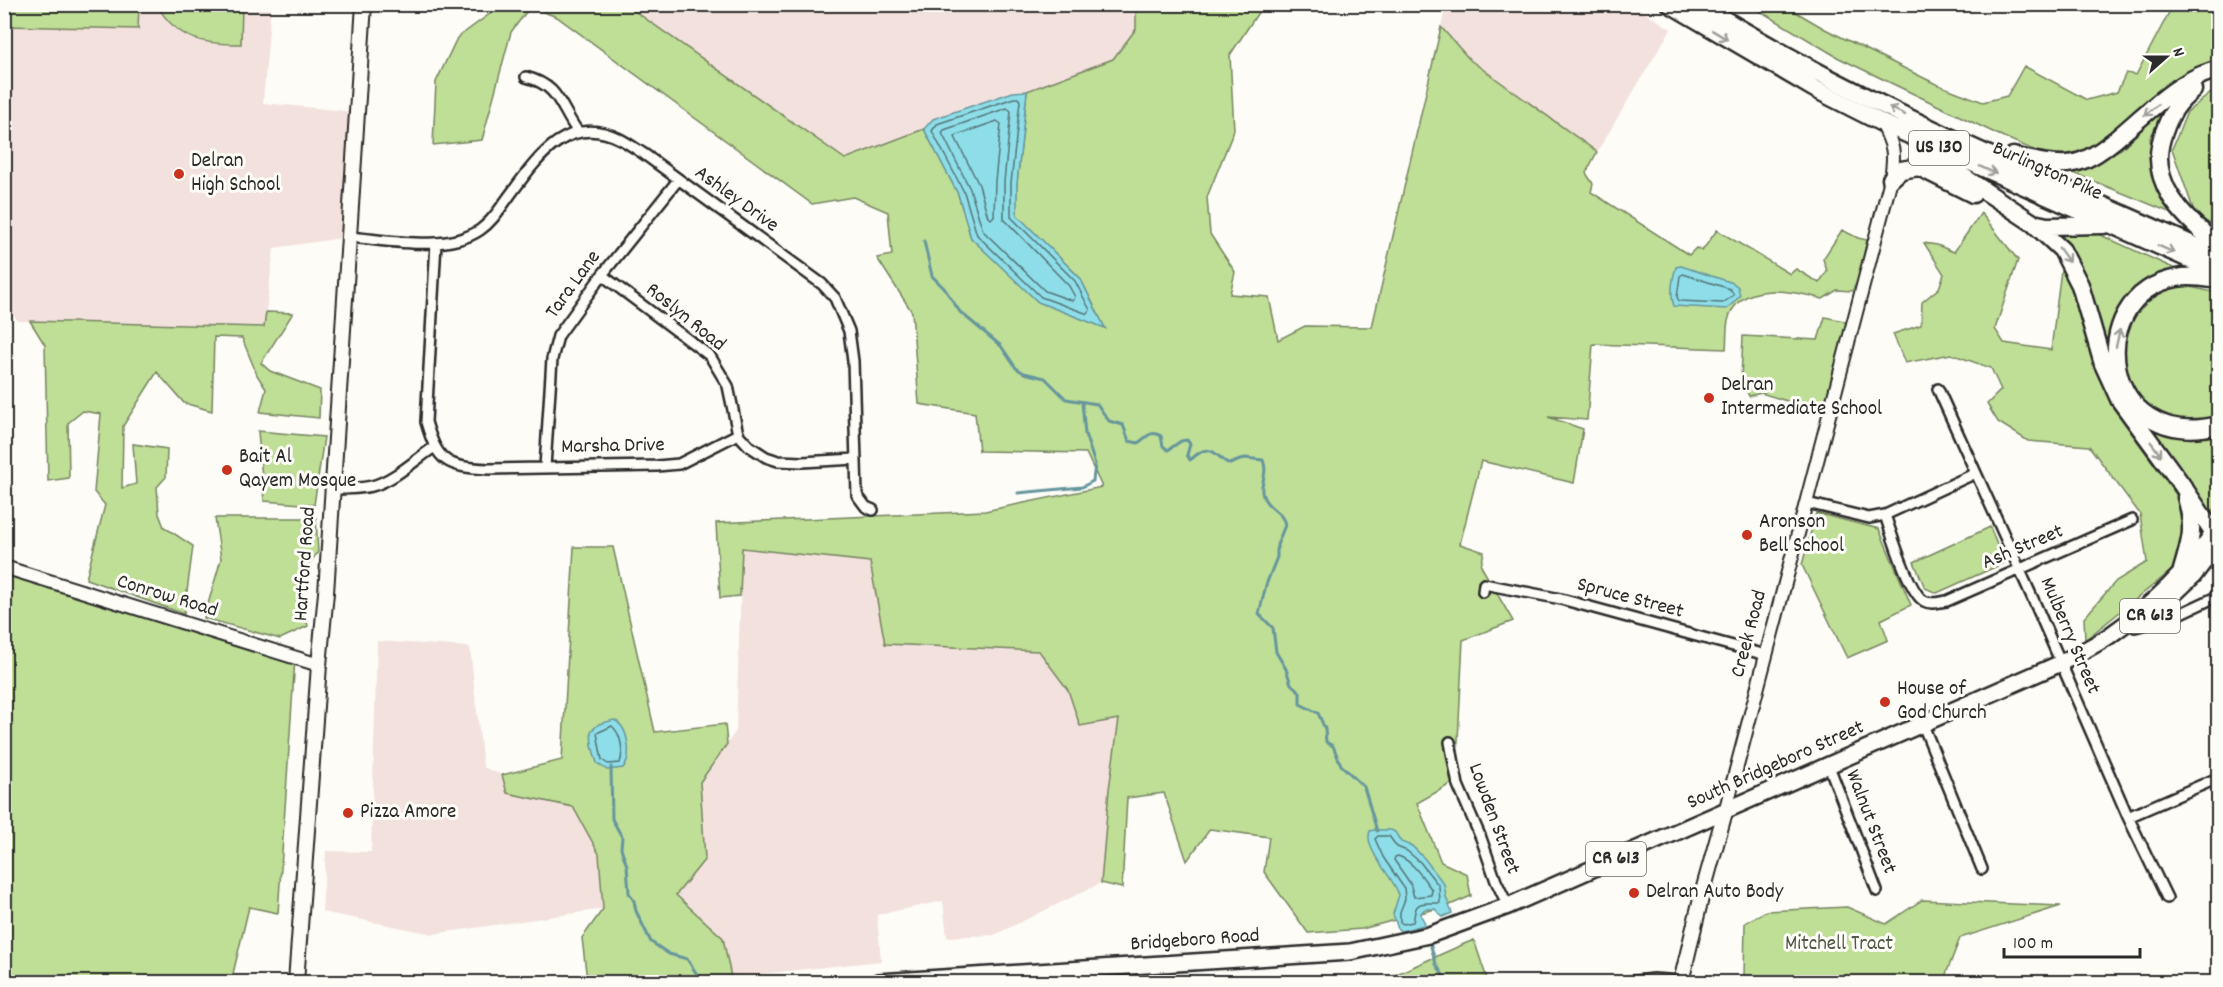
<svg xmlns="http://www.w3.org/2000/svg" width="2223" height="987" font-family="Dekko,sans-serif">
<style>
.built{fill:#f3e1dd}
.green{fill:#bfde96;stroke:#758460;stroke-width:1.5}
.water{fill:#8edee9;stroke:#66969d;stroke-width:1.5}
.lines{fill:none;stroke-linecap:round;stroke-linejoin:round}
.shore{stroke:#537377;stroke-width:1.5}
.stream{stroke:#66969d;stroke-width:3}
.minor-casing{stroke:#2b2b2b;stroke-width:14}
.tertiary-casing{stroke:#2b2b2b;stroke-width:16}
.secondary-casing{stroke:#2b2b2b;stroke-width:18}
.primary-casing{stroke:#2b2b2b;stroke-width:20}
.trunk-casing{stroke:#2b2b2b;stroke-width:21}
.minor{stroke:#fdfcf7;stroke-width:9}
.tertiary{stroke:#fdfcf7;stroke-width:12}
.secondary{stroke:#fdfcf7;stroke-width:14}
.primary{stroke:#fdfcf7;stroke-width:15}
.trunk{stroke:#fdfcf7;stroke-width:16}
.oneway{stroke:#9e9e9b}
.poi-dot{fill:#c8321e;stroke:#fdfcf7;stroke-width:2}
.labels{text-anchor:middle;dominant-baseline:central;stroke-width:6;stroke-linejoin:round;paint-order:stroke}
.shield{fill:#fdfcf7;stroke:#6a6a68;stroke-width:1.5}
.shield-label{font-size:20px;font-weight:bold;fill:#2b2b2b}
.poi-label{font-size:21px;fill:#2b2b2b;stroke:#fdfcf7;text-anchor:start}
.street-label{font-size:21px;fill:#2b2b2b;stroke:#fdfcf7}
.park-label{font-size:21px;fill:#505846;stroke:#fdfcf7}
</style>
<rect width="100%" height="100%" fill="#fdfcf7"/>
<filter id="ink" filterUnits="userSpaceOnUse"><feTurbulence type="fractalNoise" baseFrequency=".0167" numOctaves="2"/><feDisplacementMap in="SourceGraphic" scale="12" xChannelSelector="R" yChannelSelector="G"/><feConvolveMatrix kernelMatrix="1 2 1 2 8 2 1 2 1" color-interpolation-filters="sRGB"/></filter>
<g filter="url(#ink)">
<path class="built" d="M1631,4L1671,29L1597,152L1470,60L1441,27L1446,5Z
M5,5H271L263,103L357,112L349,237L274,248L264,327L18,321L5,304Z
M626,5H1136V29L1113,59L1027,91L1017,183L845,159Z
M742,548L870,562L885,644L1039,651L1068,690L1080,726L1119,719L1109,789L1101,883L994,935L947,937L943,901L877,915L881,961L731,977L723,938L676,895L705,859L700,782L736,731Z
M377,641L470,647L483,767L502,775L507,793L573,807L599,854L603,909L433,934L322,912L326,851L371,852Z"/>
<path class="green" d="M5,4L139,5L138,29L5,26Z
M157,5H242L241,44C203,45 176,39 157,5Z
M502,5H626L845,159L924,129L958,194L971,238L1105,328L1080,278L1016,215L1017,183L1027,91L1113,59L1136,29V5H1263L1230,55L1234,130L1207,197L1210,234L1235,272L1230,294L1269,297L1278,340L1305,326L1372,327L1441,27L1470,60L1597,152L1586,173L1593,184L1591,192L1689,255L1696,248L1702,251L1717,230L1790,274L1796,269L1819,283L1827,271L1823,259L1842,230L1858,238L1867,240L1858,280L1852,291L1837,290L1823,299C1793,291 1738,279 1728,321C1726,330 1727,340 1726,349L1593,344L1587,420L1548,417L1583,429L1574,483L1481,461L1460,544L1484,552L1481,566L1513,621L1463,640L1456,781L1417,803L1441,862L1467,874L1471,896L1450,905L1362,929L1308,933L1264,872L1269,837L1210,829L1187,861L1164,793L1127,798L1122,888L1101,883L1109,789L1119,719L1080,726L1068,690L1039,651L885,644L870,562L742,548L740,596L720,598L716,523L985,511L1102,487L1086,453L979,451L975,413L919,404L912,312L877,258L892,255L888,212L853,197L812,204L557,17L530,7L511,32L482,140L433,145L436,82L457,38Z
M1750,5H1784L1825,29L1936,84L1983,102L2007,96L2024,66L2087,100L2117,92L2126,73L2136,75L2173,5H2218V62H2208L2171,85L2098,145L2068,158L2045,155L1997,134L1839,58Z
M2216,89H2218V227L2196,217L2172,149L2187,112Z
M2169,103L2150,138L2154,175L2174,214L2071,172L2121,149Z
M1981,213L2018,260L1995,329L2004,343L2051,350L2061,270H2066L2111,405L2185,507L2184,540L2177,566L2085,640L2084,618L2116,581L2147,562L2140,514L2089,446L2028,441L1998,422L1987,404L2001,390L1991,368L1951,354L1905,363L1893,334L1921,325L1922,302L1939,288L1944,274L1924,243L1937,245L1954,252Z
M2055,231L2094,232L2182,272C2149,278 2125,295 2112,327C2108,337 2109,350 2108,360L2071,255Z
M2176,284L2218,293V418L2180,422L2145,404L2125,375L2123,343L2139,307Z
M266,312L293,313L261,363L270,371L320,390L319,418L260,412L266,389L257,375L242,338L214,337L212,411L184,403L157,372L123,426L122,488L136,484L133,444L167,449L166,477L157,487L159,514L164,527L193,546L184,614L86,579L105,505L94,492L101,414L83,411L68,423L69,478L48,481L45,345L30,321L264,327Z
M1825,317L1844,321L1846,324L1825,405L1819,411L1761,393L1749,396L1741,379L1743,336L1818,340Z
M2143,421L2218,432V503L2209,516Z
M258,431L324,437L314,505L264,501Z
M1816,513L1879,529L1911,605L1881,620L1888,640L1847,658L1802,565Z
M215,518H316L318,552L297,580L308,626L280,639L204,618L221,559Z
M1990,527L2004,563L1937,593L1925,588L1914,562Z
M574,547H613L655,732L725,724L727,744L700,782L705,859L676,895L723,938L731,977L587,980L582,938L603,909L599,854L573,807L507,793L502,775L562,760Z
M4,575L295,658L278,913L249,907L231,982H5Z
M1922,900L2061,906L1960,938L1943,982H1750L1744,975L1745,923L1766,911L1847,907L1886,924Z
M1474,940L1488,982H1379L1464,944Z"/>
<path class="water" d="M1027,91L1017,183V215L1080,278L1105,328L1038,302L971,238L958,194L924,129L933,119L1013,92Z
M1681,266L1733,283L1738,287L1740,296L1727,309L1674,306C1670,295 1672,279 1676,267Z
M614,720C628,726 633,756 623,768L607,770L597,763L592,746L591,731L599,724Z
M1374,830H1391L1395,832L1401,842L1412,846L1424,858L1444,884L1446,897L1452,913L1442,917L1435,909H1425L1420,914L1425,923L1424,925L1401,931L1398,929L1393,914L1399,895C1394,877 1363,850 1370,831Z"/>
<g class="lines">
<path class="shore" d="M1014,98H1018L1020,101L1011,183V217L1075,281L1090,310L1088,314L1041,297L977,235L964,192L932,131L937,124Z
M1007,108L1011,111L1004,182V219L1069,286L1075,297L1073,301L1045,291L983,231L970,189L942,133L944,130Z
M997,121L1001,124L995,181L994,216L991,219L988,217L979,185L955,137L957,135Z
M1683,274L1730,289L1734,295L1723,303L1679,301L1677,297L1680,276Z
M612,726C621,734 624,751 620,763L608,764L602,760L597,733Z
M1378,836H1389L1397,847L1407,851L1420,862L1439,886L1440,903C1432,904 1416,899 1415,912C1414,915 1414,919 1413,922L1403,924L1400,922V912L1405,899L1404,888L1383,857L1375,839Z
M1398,856C1413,861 1423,878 1432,890L1431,895L1414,897L1410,883L1394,860L1395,857Z"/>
<path class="stream" d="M924,241L932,276L944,288L960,312L1001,346L1016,368L1024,373L1045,378L1066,399L1097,404L1109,421L1123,425L1129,441L1138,443C1146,438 1151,429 1161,436L1163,446L1168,450L1181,441L1187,440L1190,444L1187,455L1190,460C1194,457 1198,453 1203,451C1214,447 1221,461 1230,464L1245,458L1263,460C1269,476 1258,484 1263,496C1268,510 1283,511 1285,525L1277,545V557L1266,585L1259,614L1273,628L1276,652L1286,669L1291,684L1300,692V704L1318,713L1325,729L1326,742L1333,746L1341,765L1364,787L1377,831
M1018,493L1082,487L1093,481L1095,464L1085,434L1082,402
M611,767L612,819L622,837L621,848L627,866L629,893L634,901L636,911L651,942L669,954L687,959L702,982
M1430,943L1436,964L1447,982"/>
<g class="minor-casing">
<path id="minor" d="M526,77C560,86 559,106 578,132
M349,237C388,240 446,253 480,230C493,221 501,207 510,195C538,157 568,113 620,139C628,143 636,149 644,154L822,284L835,298L849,331L853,361L857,495L866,507L873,510
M436,243L426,422C438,463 447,467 489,469L657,466L679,464L738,434
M602,275L710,356L728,386L738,434L749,446L766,457L778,461L802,462L856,459
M1938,389L2037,608L2128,817L2167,898
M545,467L552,359L558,336L602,275L678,180
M333,489C346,489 359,489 372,486C394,480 415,460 433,448
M1807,503L1869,518L1885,515L1976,473
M1885,515C1891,532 1909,593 1924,601C1931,605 1939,602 1947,601L2132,520
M1483,592L1484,584L1561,599L1766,655
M2135,627L2171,618L2218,596
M1923,725L1982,869
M1450,742L1458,785L1481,838L1496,881L1508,906
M1829,766L1877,891
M2128,817L2218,778
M1627,982L1653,979L1682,981"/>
</g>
<g class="tertiary-casing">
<path id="tertiary" d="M4,567L319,665
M1725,812L1891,179C1895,152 1894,147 1882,123"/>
</g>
<g class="secondary-casing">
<path id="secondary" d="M296,982L319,665L326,593L364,4
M1681,982L1701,898L1725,812"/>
</g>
<g class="primary-casing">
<path id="primary" d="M2155,612L2194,575L2218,543
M878,982L1350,952L1429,935L1508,906L2061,663C2077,654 2094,646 2109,636C2150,607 2192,568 2218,525"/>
</g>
<g class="trunk-casing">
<path id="trunk" d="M1670,4L1815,89L1882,123L2218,272
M1699,4C1862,106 2043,178 2218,256
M2193,90C2178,102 2170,114 2164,132C2145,181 2183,217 2218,245
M1923,150L2033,223L2062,250L2080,285L2103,364L2119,399L2182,485L2214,533
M2013,156C2030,160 2049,165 2067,164C2086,163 2102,150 2116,139C2144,116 2182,76 2218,70
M1891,179L1901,170L1919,167L1973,194
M2033,223L2047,226L2104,225
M2218,280C2205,278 2191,275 2177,278C2080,296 2102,454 2218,425
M2182,570C2191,540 2195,528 2186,497"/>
</g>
<use href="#minor" class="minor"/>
<use href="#tertiary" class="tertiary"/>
<use href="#secondary" class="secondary"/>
<use href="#primary" class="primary"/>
<use href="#trunk" class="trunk"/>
</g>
<defs><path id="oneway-shaft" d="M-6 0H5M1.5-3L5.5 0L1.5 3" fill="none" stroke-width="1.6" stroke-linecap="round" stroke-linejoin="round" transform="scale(1.5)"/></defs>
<g class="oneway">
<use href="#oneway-shaft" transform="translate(1720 35) rotate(31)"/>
<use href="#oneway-shaft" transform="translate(2151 110) rotate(141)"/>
<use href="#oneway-shaft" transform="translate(1897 111) rotate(-154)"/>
<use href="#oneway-shaft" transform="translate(1988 170) rotate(24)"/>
<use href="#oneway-shaft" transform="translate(2166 249) rotate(24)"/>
<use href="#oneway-shaft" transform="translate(2064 255) rotate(55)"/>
<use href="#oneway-shaft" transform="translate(2118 338) rotate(-77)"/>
<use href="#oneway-shaft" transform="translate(2156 449) rotate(53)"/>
</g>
</g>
<g class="poi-dot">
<circle cx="179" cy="174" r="6"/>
<circle cx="1709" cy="398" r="6"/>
<circle cx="227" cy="470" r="6"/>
<circle cx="1747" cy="535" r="6"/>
<circle cx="1885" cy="702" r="6"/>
<circle cx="348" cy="813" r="6"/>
<circle cx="1634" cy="893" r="6"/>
</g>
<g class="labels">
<g class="shield">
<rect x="1909" y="131" width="60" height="34" rx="4.5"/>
<rect x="2120" y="599" width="60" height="34" rx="4.5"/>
<rect x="1586" y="842" width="60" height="34" rx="4.5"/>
</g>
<g class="shield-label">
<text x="1939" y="148">US 130</text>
<text x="2150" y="616">CR 613</text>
<text x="1616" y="859">CR 613</text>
</g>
<g class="poi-label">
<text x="191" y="162">Delran<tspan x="191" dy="24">High School</tspan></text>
<text x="1721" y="386">Delran<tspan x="1721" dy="24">Intermediate School</tspan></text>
<text x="239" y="458">Bait Al<tspan x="239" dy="24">Qayem Mosque</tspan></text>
<text x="1759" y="523">Aronson<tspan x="1759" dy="24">Bell School</tspan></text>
<text x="1897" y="690">House of<tspan x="1897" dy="24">God Church</tspan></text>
<text x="360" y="813">Pizza Amore</text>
<text x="1646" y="893">Delran Auto Body</text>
</g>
<g class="street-label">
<text transform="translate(2047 172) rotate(24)">Burlington Pike</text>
<text transform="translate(736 200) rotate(36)">Ashley Drive</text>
<text transform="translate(574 285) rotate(-54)">Tara Lane</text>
<text transform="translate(685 318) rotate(39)">Roslyn Road</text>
<text transform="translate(613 447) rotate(-1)">Marsha Drive</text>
<text transform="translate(2023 548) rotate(-23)">Ash Street</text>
<text transform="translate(306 564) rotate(-86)">Hartford Road</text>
<text transform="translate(167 597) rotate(17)">Conrow Road</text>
<text transform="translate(1630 599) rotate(15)">Spruce Street</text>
<text transform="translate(1750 634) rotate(-75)">Creek Road</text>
<text transform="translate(2069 636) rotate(67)">Mulberry Street</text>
<text transform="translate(1776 766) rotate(-24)">South Bridgeboro Street</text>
<text transform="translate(1493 819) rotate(70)">Lowden Street</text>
<text transform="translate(1870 822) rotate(69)">Walnut Street</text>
<text transform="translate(1195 941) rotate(-4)">Bridgeboro Road</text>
</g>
<g class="park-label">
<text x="1839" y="945">Mitchell Tract</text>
</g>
</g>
<rect width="2223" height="987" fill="none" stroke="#fdfcf7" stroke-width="24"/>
<rect x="12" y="12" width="2199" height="963" fill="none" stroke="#2b2b2b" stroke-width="2" filter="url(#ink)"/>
<g transform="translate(2166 57) rotate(69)" stroke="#fdfcf7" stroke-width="4.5" paint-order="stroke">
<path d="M0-4.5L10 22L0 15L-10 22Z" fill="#2b2b2b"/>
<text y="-9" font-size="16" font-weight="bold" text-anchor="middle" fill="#2b2b2b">N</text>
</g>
<path d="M2004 948v9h136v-9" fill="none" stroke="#2b2b2b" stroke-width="3"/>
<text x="2013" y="948" font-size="18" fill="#2b2b2b" stroke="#fdfcf7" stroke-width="4.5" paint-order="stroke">100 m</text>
</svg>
